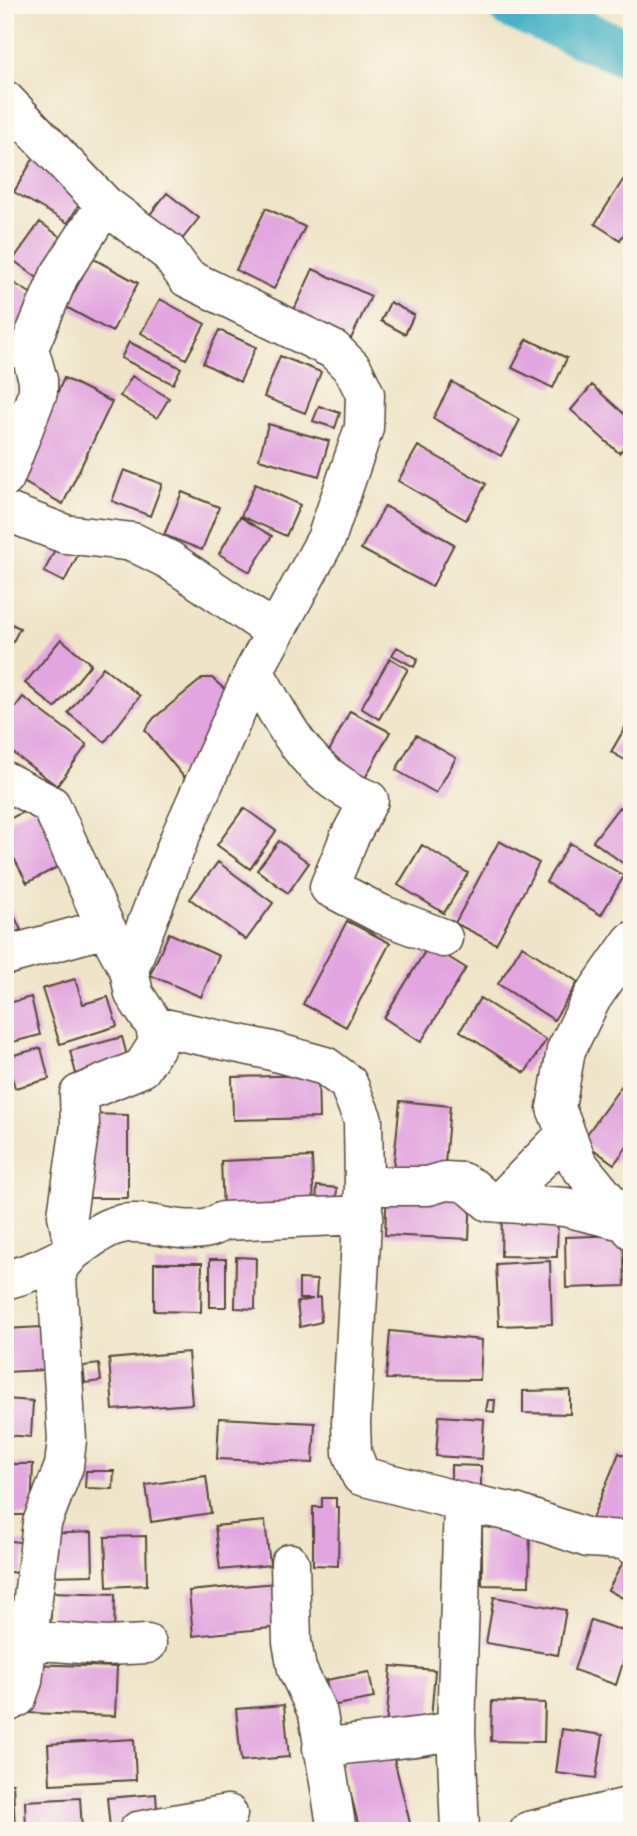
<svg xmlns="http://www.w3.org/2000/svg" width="637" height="1836" font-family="Delius,sans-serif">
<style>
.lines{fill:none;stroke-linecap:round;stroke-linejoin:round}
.river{stroke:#47b3c4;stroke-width:49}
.building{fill:#e2a5df}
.minor-casing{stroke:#564637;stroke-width:41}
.minor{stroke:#fff;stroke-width:38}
</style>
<rect width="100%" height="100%" fill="#fbf7ec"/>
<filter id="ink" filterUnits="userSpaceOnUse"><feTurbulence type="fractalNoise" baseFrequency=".0143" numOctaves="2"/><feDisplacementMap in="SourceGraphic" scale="14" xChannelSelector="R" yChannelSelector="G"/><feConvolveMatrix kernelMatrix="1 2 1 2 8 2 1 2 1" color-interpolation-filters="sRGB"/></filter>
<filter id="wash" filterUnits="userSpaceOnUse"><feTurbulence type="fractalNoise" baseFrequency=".00686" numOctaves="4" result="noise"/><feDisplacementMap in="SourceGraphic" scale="28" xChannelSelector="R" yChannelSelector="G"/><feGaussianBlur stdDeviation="1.57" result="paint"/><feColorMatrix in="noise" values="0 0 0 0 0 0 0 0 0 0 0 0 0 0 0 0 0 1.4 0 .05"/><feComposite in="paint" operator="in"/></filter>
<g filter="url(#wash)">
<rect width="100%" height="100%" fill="#efe4c7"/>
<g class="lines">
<path class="river" d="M512,5L632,55"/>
</g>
<g id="blocks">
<path class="building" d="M36,154L90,186L68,223L14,192Z
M625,177L632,181V221L620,240L595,224Z
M167,193L199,218L176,247L144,222Z
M266,208L305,227L274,289L236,270Z
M40,222L70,244L43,282L13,260Z
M92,258L138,283L112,332L66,307Z
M313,269L371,296L350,341L292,314Z
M5,278L37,297L13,339L5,334Z
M160,299L205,324L186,359L141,333Z
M390,302L414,315L405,334L381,321Z
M219,330L256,347L240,382L203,363Z
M527,339L567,358L553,388L512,368Z
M129,342L181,368L173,384L121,358Z
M280,356L321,372L305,413L264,397Z
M132,376L169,398L157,418L120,396Z
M64,378L112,402L63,504L18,479Z
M452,382L520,420L501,456L433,418Z
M592,385L632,421V439L619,453L571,410Z
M319,406L340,413L335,428L313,421Z
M268,424L329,441L319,476L259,459Z
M418,446L486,484L466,520L398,481Z
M124,470L162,484L150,516L112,501Z
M255,484L300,505L286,536L241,516Z
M182,492L219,507L202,550L164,535Z
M385,506L454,544L432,587L361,549Z
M240,517L272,536L250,572L219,554Z
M57,545L78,555L64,582L44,572Z
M5,621L20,628L5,657Z
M61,639L91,664L55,708L25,683Z
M397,647L418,659L414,667L392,655Z
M390,658L408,669L379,719L361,708Z
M103,667L140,696L105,742L68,713Z
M203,678H212L233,697L192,787L145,730L154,718Z
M23,697L87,745L57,786L5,747V721Z
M350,711L390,732L363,782L324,761Z
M626,726L632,730V764L611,752Z
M416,735L456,758L436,793L396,770Z
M39,804L69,861L27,883L5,841V821Z
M619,807L632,817V870L593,841Z
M244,808L276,831L250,869L217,845Z
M279,841L309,863L288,893L257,870Z
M499,841L539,863L496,944L455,923Z
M570,843L624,876L601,915L546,882Z
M422,845L468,873L444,913L398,885Z
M218,862L273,903L246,940L190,899Z
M5,896L21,930L5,937Z
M347,921L390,943L346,1027L303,1004Z
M169,933L219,956L201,997L150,975Z
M429,945L466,968L421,1042L384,1018Z
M522,946L578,982L554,1020L498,984Z
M75,979L83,1004L108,997L117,1026L60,1044L42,989Z
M31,997L40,1035L5,1044V1004Z
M480,998L546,1040L525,1073L460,1031Z
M122,1037L131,1071L79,1085L70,1051Z
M41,1048L49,1079L15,1088L6,1057Z
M318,1075L319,1118L233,1120L232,1077Z
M625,1081L632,1085V1140L614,1164L582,1141Z
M400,1101L450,1106L444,1175L393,1170Z
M87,1114L128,1115V1198H86Z
M312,1157L314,1207L223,1210L221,1161Z
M317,1186L337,1188L336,1208L316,1207Z
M387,1189L471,1194L469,1239L385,1235Z
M502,1213H558L557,1257L501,1256Z
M623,1235L625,1286L566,1288L565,1237Z
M236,1257L256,1258L255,1309L235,1308Z
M210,1259H226V1307H210Z
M550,1261L552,1324L499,1326L496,1264Z
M154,1263H202L201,1312L154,1311Z
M299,1279L317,1280L316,1298L320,1297L321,1322L300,1327L297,1302L313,1299H299Z
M42,1327L44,1370L5,1372V1329Z
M390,1331L482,1340L480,1380L386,1379Z
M188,1352L192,1404L113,1410L109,1359Z
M99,1364L101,1381L85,1383L83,1366Z
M570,1390V1414L523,1413V1391Z
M5,1399L33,1401L31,1437L5,1435Z
M488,1400H495L494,1412L486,1411Z
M439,1416L484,1419L482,1459L436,1456Z
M219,1418L315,1423L313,1463L217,1459Z
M619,1453L632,1458V1495L616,1532L591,1521Z
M5,1464H33L31,1515H5Z
M451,1465L481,1466V1488L451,1487Z
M86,1471H114L113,1489L85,1488Z
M206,1476L211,1513L151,1522L146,1485Z
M322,1498H336V1507H339L338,1566L313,1565V1507H322Z
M265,1521L270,1565L220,1570L215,1526Z
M482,1527L530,1528L529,1586L482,1585Z
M92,1532L93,1575L46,1576L45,1534Z
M146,1536L147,1585L107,1587L105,1537Z
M5,1540L26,1543L21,1574L5,1571Z
M628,1553L632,1556V1603L608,1590Z
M276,1583L280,1627L193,1636L189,1591Z
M52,1592L115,1594L114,1636L50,1634Z
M494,1597L566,1610L558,1655L486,1643Z
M591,1620L632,1634L616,1685L574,1670Z
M29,1664L117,1667L115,1716L28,1713Z
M391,1666L435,1670L430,1732L386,1728Z
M369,1672L374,1698L331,1706L326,1680Z
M492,1701L545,1703L544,1742L491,1741Z
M284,1705L289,1757L241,1761L236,1709Z
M562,1729L603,1735L596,1778L556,1773Z
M134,1739L136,1780L50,1784L48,1744Z
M392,1751L412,1831H360L343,1763Z
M5,1783H13L15,1831H5Z
M156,1794L158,1824L110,1828L107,1798Z
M80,1798L82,1829L26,1831L25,1801Z"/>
</g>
</g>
<g filter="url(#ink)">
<use href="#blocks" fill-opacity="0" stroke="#564637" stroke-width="2"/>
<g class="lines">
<g class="minor-casing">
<path id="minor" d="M5,100L105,205L168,252L187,278L334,350L353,369L365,394L364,428L326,539L254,671L180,837L129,970
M5,478L38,392V380L29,348L59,276L105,205
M5,511L65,534L133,542L169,560L274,631
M254,671C285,725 307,776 369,800L349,838L329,887L381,914L443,938
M5,781L51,805L106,928L129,970L134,994L155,1026L268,1050L325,1066L348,1083L363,1120L364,1186L351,1423L352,1453L361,1476L463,1502L515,1513L588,1538L624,1540L632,1545
M632,941L592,998L566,1050L556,1108L578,1164L632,1230
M5,956L106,928
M364,1186H428L445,1181L462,1182L473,1188L489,1202L565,1207L627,1222
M499,1203L565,1135
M5,1280C30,1274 53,1264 75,1250C88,1241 101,1229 117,1225C145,1218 175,1233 203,1229C210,1229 217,1224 223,1221L364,1215
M290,1563L292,1642L297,1669L318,1714L337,1831
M29,1640L107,1646L147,1644
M5,1704L17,1698L23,1681L42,1523L64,1466L67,1440L57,1278L61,1265L74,1250L67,1215L80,1126L79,1094L142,1068L158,1043L155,1026
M322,1748C367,1741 412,1740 456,1730
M138,1831L228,1814
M460,1831L456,1730L463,1502
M529,1831L632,1806"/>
</g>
<use href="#minor" class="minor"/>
</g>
</g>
<rect width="637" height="1836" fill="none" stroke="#fbf7ec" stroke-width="28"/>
</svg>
